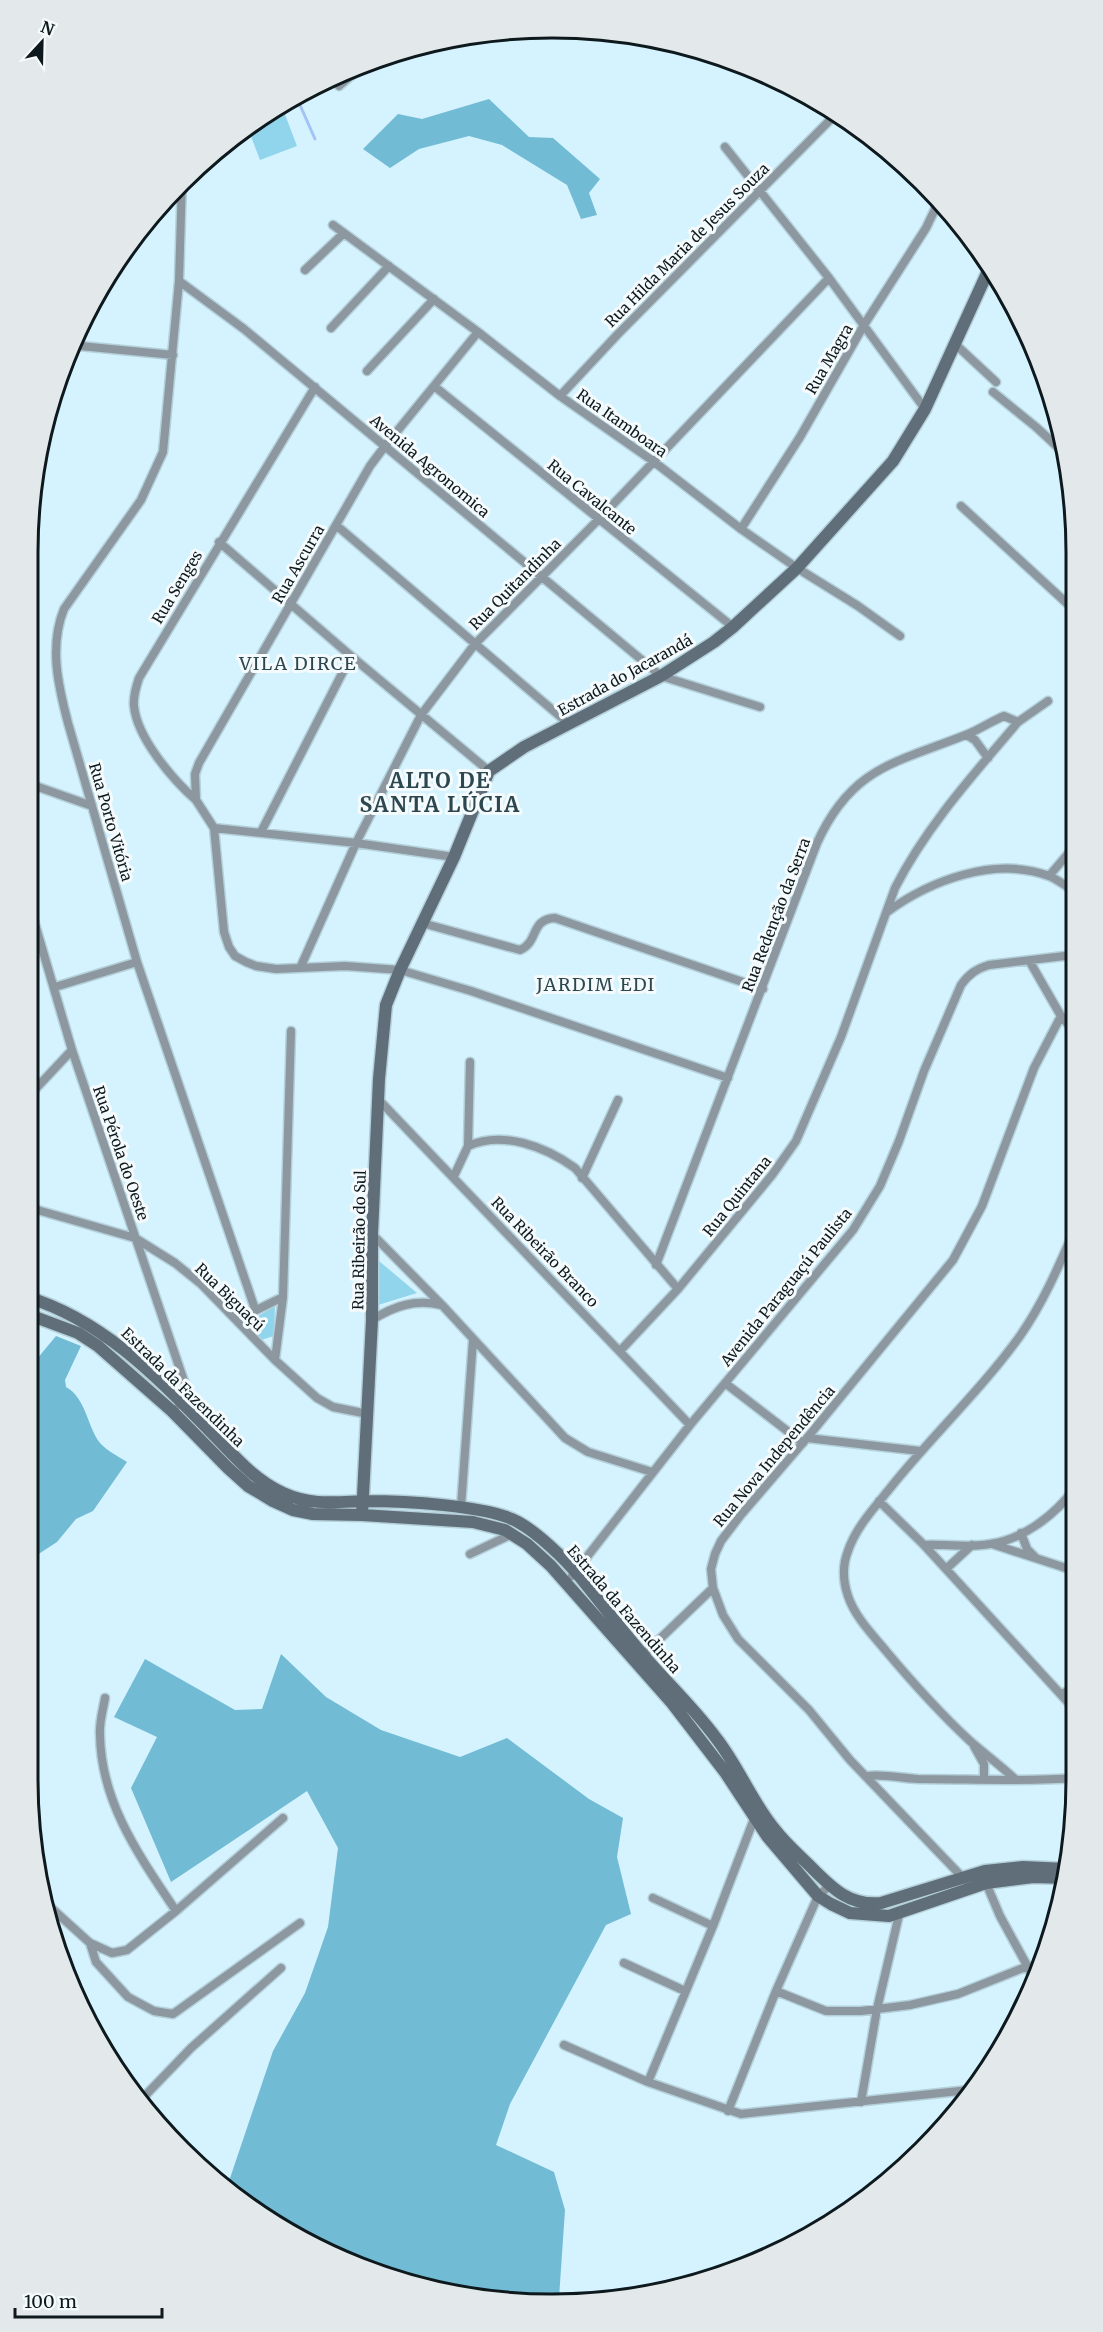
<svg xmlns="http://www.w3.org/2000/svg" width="1103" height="2332" font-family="Merriweather,serif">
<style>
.green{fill:#91d5ed}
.forest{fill:#72bbd4}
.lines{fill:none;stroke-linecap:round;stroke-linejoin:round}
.stream{stroke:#a2c3f6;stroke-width:3}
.street-casing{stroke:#b4d0da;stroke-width:11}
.secondary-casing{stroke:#b4d0da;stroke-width:15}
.street{stroke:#8d979f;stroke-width:8}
.secondary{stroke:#606e79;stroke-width:12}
.labels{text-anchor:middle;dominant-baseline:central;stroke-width:6;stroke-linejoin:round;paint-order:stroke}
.street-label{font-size:15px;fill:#0e191d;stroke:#f5fbfd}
.quarter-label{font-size:18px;letter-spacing:1.5px;fill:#2c474f;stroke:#f5fbfd}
.district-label{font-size:21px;font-weight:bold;letter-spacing:1.5px;fill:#2c474f;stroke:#f5fbfd}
.rim{fill:none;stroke:#0e191d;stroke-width:3}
</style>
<rect width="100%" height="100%" fill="#d4f3fe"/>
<path class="green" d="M281,104L297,146L260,160L247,126L260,115Z
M379,1261L417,1293L378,1305Z
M275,1306L274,1336L261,1340L245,1324Z"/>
<path class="forest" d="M489,99L529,137L553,138L600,179L589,193L597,215L581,219L567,185L502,145L469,136L419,149L390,168L363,149L398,114L422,119Z
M56,1336L81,1346L65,1380L66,1387C86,1398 87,1426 100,1443C107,1451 118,1456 127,1462L93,1511L76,1519L57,1542L34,1557L27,1585V1408L36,1404V1383L27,1379V1371Z
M281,1654L326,1697L381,1730L460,1757L507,1738L589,1799L623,1818L617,1857L631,1914L606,1925L510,2104L496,2145L554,2172L565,2210L559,2298L449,2295L289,2235L226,2190L273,2051L305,1993L328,1927L338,1848L307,1791L171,1882L131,1788L157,1737L114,1717L145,1659L235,1710L262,1709Z"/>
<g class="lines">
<path class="stream" d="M296,96L315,139"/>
<g class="street-casing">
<path id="street" d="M339,86L367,62
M725,147L829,278L925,409
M182,180L179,281L163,452L141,500L64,609C49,646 58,685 68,723L137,962L255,1309
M333,225L478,332L560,396L653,461L741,529L797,568L858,606L900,636
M130,242L134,244
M305,270L344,233
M179,281L244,329L661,676L760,707
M331,328L389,266
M478,332L385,446L370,466L199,763L195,774L196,800L214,828L224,932L229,947L235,956L246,962L256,966L276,969L345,966L400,970L471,991L728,1078
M954,343L996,382
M70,345L173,355
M367,371L434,299
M434,386L733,627
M993,392L1036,427L1063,452
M560,396L618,334L835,115
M961,506L1072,608
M336,525L569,724
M741,529L800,437L864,325L926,228L938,203
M219,542L351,656L489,771
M967,735L975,740L988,758
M27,783L92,806
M196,800C173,780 137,738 134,706C133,697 136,687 139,678L315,387
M214,828L356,843L454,857
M261,832L351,656
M1049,876L1073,848
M27,897L72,1050L186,1387L187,1394L179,1405
M887,912C931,880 995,856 1049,876C1057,879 1065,886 1073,890
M422,923L520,950C539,942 530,919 555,918L763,989
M1030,962L1061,1016L1073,1030
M301,966L356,843L421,715L475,644L598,520L829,278
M55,987L137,962
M27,1098L72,1050
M378,1099L690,1425
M468,1146L470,1062
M454,1176L468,1146C503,1130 546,1147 575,1168L678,1289
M582,1178L618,1100
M27,1207L135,1238L175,1263L201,1284L275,1360L317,1398L333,1407L368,1414
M372,1234L442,1305L565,1438L588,1452L652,1472
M656,1265L817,843C852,766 896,763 968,734C980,729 992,721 1004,716L1018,722L1048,701
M236,1320L283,1297
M372,1320C394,1306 415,1299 441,1305
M620,1351L678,1289L772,1175L796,1141L841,1037L895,888C926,827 973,775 1018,722
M275,1360L283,1297L291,1031
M725,1383L803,1443
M807,1438L920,1451
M879,1501L924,1545L1076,1711
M461,1507L473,1340
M1021,1533L1027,1549L1036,1558
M992,1544L1075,1571
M924,1545C946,1544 969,1548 990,1544C1024,1539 1055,1515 1075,1488
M470,1554L512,1534
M946,1569L972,1545
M572,1576L690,1425L853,1230L880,1186L899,1141L924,1071L961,985C969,974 976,969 989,965L1073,955
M643,1655L713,1588
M1061,1694L1076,1688
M105,1698C103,1710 99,1723 100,1735C101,1803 140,1857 176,1911
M974,1746L984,1764V1779
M867,1776C884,1774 900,1778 918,1779C970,1779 1024,1782 1076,1778
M1015,1779C1001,1766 985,1754 970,1741C941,1714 912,1682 886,1651C872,1634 855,1617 848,1596C843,1581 842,1566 848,1551C856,1527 875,1507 891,1487C932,1436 981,1390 1020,1336C1043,1303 1058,1268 1074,1231
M966,1881L850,1760L809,1710L738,1639L723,1615L713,1588L711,1569L715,1554L721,1541L740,1516L807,1438L953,1260L982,1206L1034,1068L1061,1016
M986,1883L1000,1916L1036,1982
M653,1898L713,1926
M48,1905L90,1943L112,1953L127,1950L176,1911L283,1818
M90,1943L96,1962L128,1997L154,2011L173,2014L300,1923
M624,1963L685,1991
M776,1991L826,2011H861L910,2005L958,1994L1028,1966
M564,2045L648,2082L741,2114L969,2090
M648,2082L713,1926L754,1819
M861,2102L877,2009L899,1915
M138,2103L191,2048L281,1968
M728,2111L776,1991L818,1896L829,1886"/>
</g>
<g class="secondary-casing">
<path id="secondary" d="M27,1297C102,1320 155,1375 208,1429C232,1453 252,1479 283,1493C311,1506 336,1502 365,1501C401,1501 488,1505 518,1522C538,1533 565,1559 580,1577C601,1603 621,1629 643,1655C667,1683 694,1708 716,1738C739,1767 752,1803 776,1831C786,1844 799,1855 811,1867C832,1888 849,1906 881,1903L985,1871L1023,1867L1067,1869
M27,1314L78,1333L98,1346L172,1411L228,1468L248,1486L273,1501L293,1510L313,1514L362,1515L473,1522L505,1530L527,1544L551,1566L672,1703L725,1772L767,1836L818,1896L831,1904L850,1913L889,1916L986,1883L1033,1877L1066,1878
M362,1515L372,1320V1234L379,1079L386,1005L400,970L454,857L489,771L524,747L661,676L714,642L733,627L797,568L893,461L925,409L989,269"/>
</g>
<use href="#street" class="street"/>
<use href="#secondary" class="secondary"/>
</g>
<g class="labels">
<g class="street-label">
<text transform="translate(687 245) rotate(-45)">Rua Hilda Maria de Jesus Souza</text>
<text transform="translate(829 359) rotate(-60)">Rua Magra</text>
<text transform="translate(622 423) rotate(35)">Rua Itamboara</text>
<text transform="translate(430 466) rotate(40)">Avenida Agronomica</text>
<text transform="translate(592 497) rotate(39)">Rua Cavalcante</text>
<text transform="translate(298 564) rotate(-60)">Rua Ascurra</text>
<text transform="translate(515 584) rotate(-45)">Rua Quitandinha</text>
<text transform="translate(177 587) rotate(-59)">Rua Senges</text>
<text transform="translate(625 675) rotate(-29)">Estrada do Jacarandá</text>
<text transform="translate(111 822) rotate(74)">Rua Porto Vitória</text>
<text transform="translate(776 915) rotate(-69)">Rua Redenção da Serra</text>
<text transform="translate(121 1153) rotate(71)">Rua Pérola do Oeste</text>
<text transform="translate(737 1196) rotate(-51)">Rua Quintana</text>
<text transform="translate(359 1240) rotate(-89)">Rua Ribeirão do Sul</text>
<text transform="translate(545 1252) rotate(46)">Rua Ribeirão Branco</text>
<text transform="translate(786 1287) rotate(-51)">Avenida Paraguaçú Paulista</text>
<text transform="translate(230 1297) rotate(44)">Rua Biguaçú</text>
<text transform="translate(183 1387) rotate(44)">Estrada da Fazendinha</text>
<text transform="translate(774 1456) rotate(-50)">Rua Nova Independência</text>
<text transform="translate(624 1609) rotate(49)">Estrada da Fazendinha</text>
</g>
<g class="quarter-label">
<text x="298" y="663">VILA DIRCE</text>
<text x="596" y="984">JARDIM EDI</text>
</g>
<g class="district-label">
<text x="440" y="780">ALTO DE<tspan x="440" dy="24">SANTA LÚCIA</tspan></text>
</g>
</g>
<path d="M0 0H1103V2332H0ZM552 38H552A514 514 0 0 1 1066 552V1780A514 514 0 0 1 552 2294H552A514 514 0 0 1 38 1780V552A514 514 0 0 1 552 38Z" fill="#e3e9eb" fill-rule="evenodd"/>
<path class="rim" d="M552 38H552A514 514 0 0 1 1066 552V1780A514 514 0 0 1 552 2294H552A514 514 0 0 1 38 1780V552A514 514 0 0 1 552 38Z"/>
<g transform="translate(42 42) rotate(22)" stroke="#f5fbfd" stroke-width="4.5" paint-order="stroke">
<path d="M0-4.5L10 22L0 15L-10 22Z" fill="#0e191d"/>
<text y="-9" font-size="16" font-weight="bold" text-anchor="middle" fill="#0e191d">N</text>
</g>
<path d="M15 2308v9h147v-9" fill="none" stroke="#0e191d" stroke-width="3"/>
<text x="24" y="2308" font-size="18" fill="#0e191d" stroke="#f5fbfd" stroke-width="4.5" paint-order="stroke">100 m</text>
</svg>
